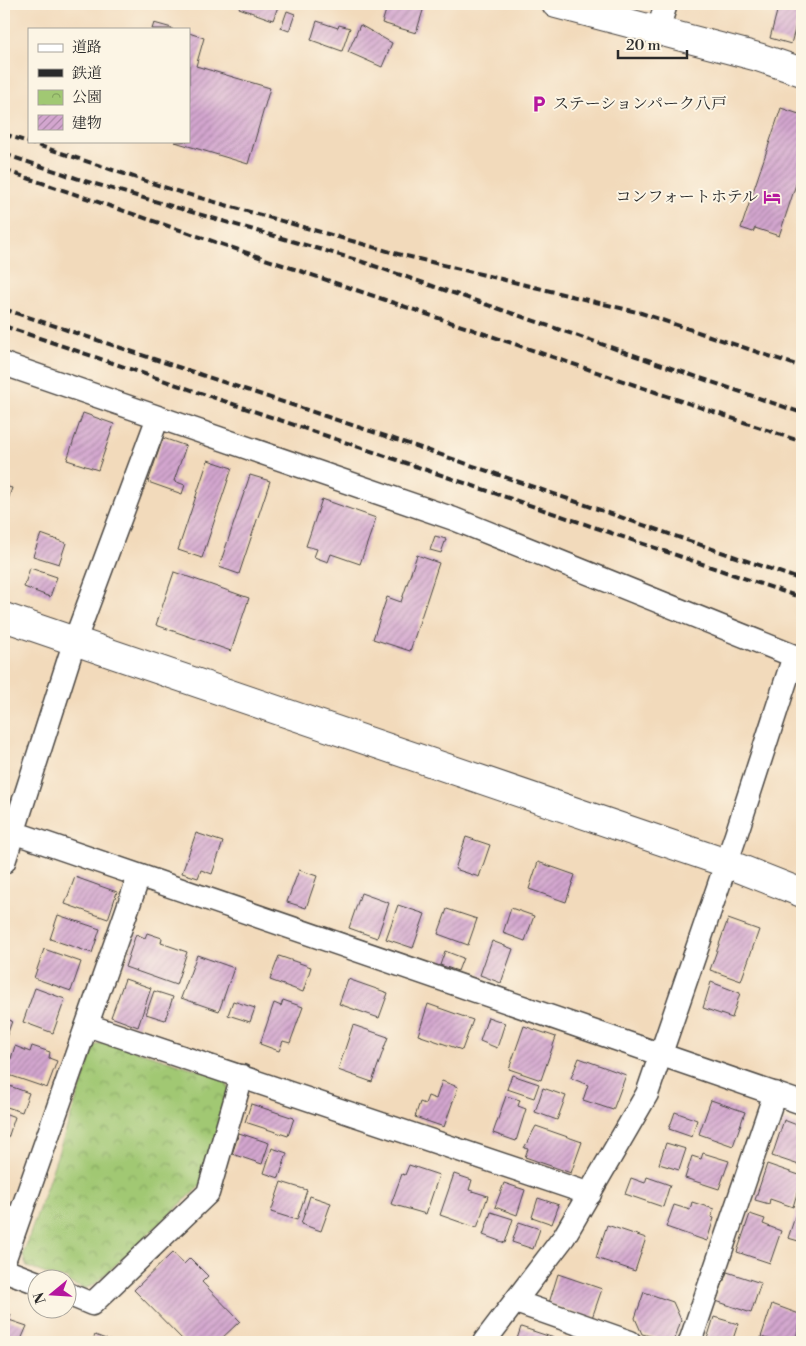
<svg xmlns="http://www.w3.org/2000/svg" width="806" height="1346" font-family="'Libre Bodoni','Noto Serif JP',serif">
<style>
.park{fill:url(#park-crowns);stroke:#667a4f}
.building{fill:url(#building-hatch)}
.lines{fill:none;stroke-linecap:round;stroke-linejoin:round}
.minor-casing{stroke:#494541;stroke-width:25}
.tertiary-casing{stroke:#494541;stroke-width:30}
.minor{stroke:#fff;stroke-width:22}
.tertiary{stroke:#fff;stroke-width:28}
.rail{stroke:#2b2b2b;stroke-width:4;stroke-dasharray:8 4;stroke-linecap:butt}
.labels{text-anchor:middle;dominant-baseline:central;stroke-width:4;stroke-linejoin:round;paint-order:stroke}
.poi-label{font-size:16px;fill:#2b2b2b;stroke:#fcf5e5;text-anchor:start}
</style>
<defs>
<pattern id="park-crowns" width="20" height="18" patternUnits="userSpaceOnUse" patternTransform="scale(1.25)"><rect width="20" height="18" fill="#a1c873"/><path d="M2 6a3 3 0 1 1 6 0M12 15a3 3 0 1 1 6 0" fill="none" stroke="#83a35f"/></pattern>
<pattern id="building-hatch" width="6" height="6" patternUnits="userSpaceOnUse" patternTransform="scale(1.25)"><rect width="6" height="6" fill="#d3a6cf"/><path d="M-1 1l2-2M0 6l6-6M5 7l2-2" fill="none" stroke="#ab87a8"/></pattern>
</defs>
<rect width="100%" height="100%" fill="#fcf5e5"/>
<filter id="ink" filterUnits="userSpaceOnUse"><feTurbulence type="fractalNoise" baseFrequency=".02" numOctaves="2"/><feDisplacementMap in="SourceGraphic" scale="10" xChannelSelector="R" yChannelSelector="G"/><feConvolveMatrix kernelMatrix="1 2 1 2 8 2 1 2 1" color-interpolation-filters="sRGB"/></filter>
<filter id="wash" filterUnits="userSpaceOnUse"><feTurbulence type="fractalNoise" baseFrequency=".0096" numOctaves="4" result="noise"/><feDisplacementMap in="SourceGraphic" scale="20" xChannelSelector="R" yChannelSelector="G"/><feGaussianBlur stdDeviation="1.12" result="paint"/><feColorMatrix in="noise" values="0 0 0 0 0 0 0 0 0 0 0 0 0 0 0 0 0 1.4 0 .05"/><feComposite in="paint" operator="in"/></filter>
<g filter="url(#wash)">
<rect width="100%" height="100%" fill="#f2dabb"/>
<path class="park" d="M105,1041L224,1078L230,1091L200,1186L95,1284L84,1289L68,1282V1278H58L27,1267L23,1255L95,1046Z"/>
<g id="blocks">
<path class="building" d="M241,4H279L273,20L239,8Z
M388,4H425L416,33L382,23Z
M779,4L801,7L791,44L770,38Z
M287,11L295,14L289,31L281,28Z
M317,21L338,28L339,25L350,28L342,51L311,40Z
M154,23L172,28V29H152Z
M360,25L392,43L382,67L348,52Z
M189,33L204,38L196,66L270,88L248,164L175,142L189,141Z
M781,108L802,115V166L779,236L755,228L753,232L741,228Z
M83,413L114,424L98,470L67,460Z
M163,438L186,446L174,481L185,485L182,494L148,482Z
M208,460L232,468L202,558L178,550Z
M250,475L270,481L239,574L219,567Z
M4,486L12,488L4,511Z
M322,499L376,518L360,564L331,554L328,562L314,557L317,549L306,546Z
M41,534L66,543L59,564L33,556Z
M435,536L446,539L441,553L430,550Z
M417,555L439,563L410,651L373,639L387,597L401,602Z
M30,568L57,577L50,597L24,587Z
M174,572L249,598L231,651L156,625Z
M196,833L223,842L212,874L201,870L198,878L182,873Z
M466,837L490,845L479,877L455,869Z
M538,862L575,875L566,902L529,889Z
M299,870L317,876L306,908L287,902Z
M75,877L117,892L108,919L65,904Z
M361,893L389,903L377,938L349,928Z
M398,905L425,914L413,948L386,939Z
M511,908L534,916L525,941L503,933Z
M447,909L477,919L468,945L438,934Z
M58,915L100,929L92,953L50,939Z
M728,919L759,930L741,981L710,970Z
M147,933L162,938L161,943L187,952L176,985L125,967L136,934L145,938Z
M492,941L513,949L501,983L480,975Z
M44,949L81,962L71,991L34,978Z
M445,951L463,958L458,971L440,965Z
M197,955L234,968L219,1011L181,998Z
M279,956L311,967L303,992L270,980Z
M125,979L151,988L138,1027L111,1017Z
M348,979L388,993L379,1018L339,1004Z
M711,982L740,993L732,1018L703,1008Z
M35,988L65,999L53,1033L23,1022Z
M154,991L173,997L165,1020L146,1014Z
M283,1000L303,1007L290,1043L283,1041L279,1051L260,1044L274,1003L281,1006Z
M233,1001L255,1008L250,1022L228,1015Z
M428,1004L473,1020L462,1050L418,1035Z
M488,1017L505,1023L497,1048L480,1041Z
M4,1018L12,1021L4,1044Z
M353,1025L388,1037L372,1082L338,1070Z
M524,1026L556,1037L541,1080L509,1069Z
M15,1046L30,1052L32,1046L50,1052L49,1058L57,1061L47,1088L6,1074Z
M579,1058L626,1075L613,1110L583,1100L588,1085L571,1078Z
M512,1075L539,1084L534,1098L507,1089Z
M442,1081L458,1087L444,1127L415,1117L420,1102L425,1104L428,1096L436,1099Z
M4,1084L29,1093L22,1112L4,1106Z
M543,1088L566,1096L557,1120L535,1112Z
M506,1096L520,1100L518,1106L526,1109L516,1141L493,1133Z
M711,1100L745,1112L733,1146L699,1134Z
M251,1104L294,1118L288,1136L245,1122Z
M675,1112L697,1120L692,1137L669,1129Z
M4,1113L15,1117L7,1141L4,1139Z
M784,1120L802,1127V1166L772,1156Z
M536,1126L582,1142L571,1173L525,1157L528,1149L524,1148Z
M239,1133L269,1143L262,1164L232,1154Z
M666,1143L686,1149L679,1170L659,1164Z
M272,1148L287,1153L279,1178L264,1173Z
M703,1153L729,1161L719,1189L685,1178L692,1156L701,1159Z
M767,1164L802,1176L793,1207L770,1199L769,1204L755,1200Z
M409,1165L439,1175L426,1214L391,1204L402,1174L405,1175Z
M454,1174L472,1180L469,1190L488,1196L477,1228L440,1215Z
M647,1177L670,1185L663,1207L625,1194L631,1178L645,1183Z
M281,1182L307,1190L297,1220L271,1212Z
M504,1183L525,1190L517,1215L495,1207Z
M310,1196L331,1203L321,1231L301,1224Z
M538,1198L559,1205L552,1224L532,1217Z
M692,1202L714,1209L711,1217L714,1218L707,1241L666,1227L674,1205L690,1210Z
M797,1211L802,1212V1242L788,1238Z
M491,1212L513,1219L505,1243L483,1235Z
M750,1214L765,1219L763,1224L781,1231L770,1263L737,1252Z
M519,1222L540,1229L533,1249L512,1242Z
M607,1225L646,1238L635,1271L596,1258Z
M173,1252L184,1264L190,1258L208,1276L202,1282L240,1321L218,1342H185L134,1290Z
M727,1272L761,1283L751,1313L716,1301Z
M558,1274L602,1289L592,1318L549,1303Z
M644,1292L673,1302L681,1320L674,1342L642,1334L635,1318Z
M772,1304L802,1315L795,1342H778L761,1337Z
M4,1312L11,1315L9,1320L27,1326L20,1342H4Z
M714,1317L738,1324L733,1339L728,1337L726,1342H706Z
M521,1327L554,1338L553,1342H516Z
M95,1335L114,1342H92Z"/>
</g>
</g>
<g filter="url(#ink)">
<use href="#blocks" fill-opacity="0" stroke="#494541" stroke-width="1"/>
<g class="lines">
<g class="minor-casing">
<path id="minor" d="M658,30L666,4
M4,364L454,519L794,656L736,835L647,1094L564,1237L484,1342
M4,829L802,1103
M4,862L75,640L158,417
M87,1025L590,1194
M4,1261L139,876
M4,1270L38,1283
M68,1294L92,1304L208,1193L242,1076
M516,1302L630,1342
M690,1342L775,1093"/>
</g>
<g class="tertiary-casing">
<path id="tertiary" d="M556,4L758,57L802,72
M4,617L726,863L802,893"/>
</g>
<use href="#minor" class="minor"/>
<use href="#tertiary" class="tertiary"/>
<path class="rail" d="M4,134L176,191L398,254L641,313L802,367
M4,154L85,181L357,260L802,413
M4,170L802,442
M4,309L424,449L802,580
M4,326L802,598"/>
</g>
</g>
<defs>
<g id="parking-bare" transform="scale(1.35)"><path d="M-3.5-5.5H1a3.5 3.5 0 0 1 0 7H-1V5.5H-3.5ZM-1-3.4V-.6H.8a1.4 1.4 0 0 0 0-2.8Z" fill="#b5179e" stroke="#fcf5e5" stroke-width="2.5" paint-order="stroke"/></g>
<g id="hotel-bare" transform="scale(1.35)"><path d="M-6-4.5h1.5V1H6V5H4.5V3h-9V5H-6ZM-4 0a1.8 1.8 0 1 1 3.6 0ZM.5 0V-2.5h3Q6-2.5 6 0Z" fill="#b5179e" stroke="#fcf5e5" stroke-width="2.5" paint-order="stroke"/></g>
</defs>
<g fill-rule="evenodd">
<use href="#parking-bare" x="539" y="104"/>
<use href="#hotel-bare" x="772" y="197"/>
</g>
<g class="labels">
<g class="poi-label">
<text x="553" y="104">ステーションパーク八戸</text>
<text x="758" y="197" text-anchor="end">コンフォートホテル</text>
</g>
</g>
<rect width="806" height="1346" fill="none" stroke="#fcf5e5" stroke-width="20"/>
<rect x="28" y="28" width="162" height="115" fill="#fcf5e5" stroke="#a8a49b"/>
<rect x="38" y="44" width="25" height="8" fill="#ffffff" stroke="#a8a49b"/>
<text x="72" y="52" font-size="15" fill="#2b2b2b">道路</text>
<rect x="38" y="69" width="25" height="8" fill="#2b2b2b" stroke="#a8a49b"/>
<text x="72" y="78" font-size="15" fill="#2b2b2b">鉄道</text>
<rect x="38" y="90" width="25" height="15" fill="url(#park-crowns)" stroke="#a8a49b"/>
<text x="72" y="102" font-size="15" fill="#2b2b2b">公園</text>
<rect x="38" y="115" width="25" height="15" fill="url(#building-hatch)" stroke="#a8a49b"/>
<text x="72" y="128" font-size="15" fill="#2b2b2b">建物</text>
<g transform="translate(52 1294) rotate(252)"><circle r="24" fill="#fcf5e5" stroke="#a8a49b"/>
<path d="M0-4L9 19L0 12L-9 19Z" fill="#b5179e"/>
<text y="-8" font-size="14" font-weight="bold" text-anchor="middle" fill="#2b2b2b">N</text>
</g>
<path d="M618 50v8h69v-8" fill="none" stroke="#2b2b2b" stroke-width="2.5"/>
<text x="626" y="50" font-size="15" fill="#2b2b2b" stroke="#fcf5e5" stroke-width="4" paint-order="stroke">20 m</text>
</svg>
